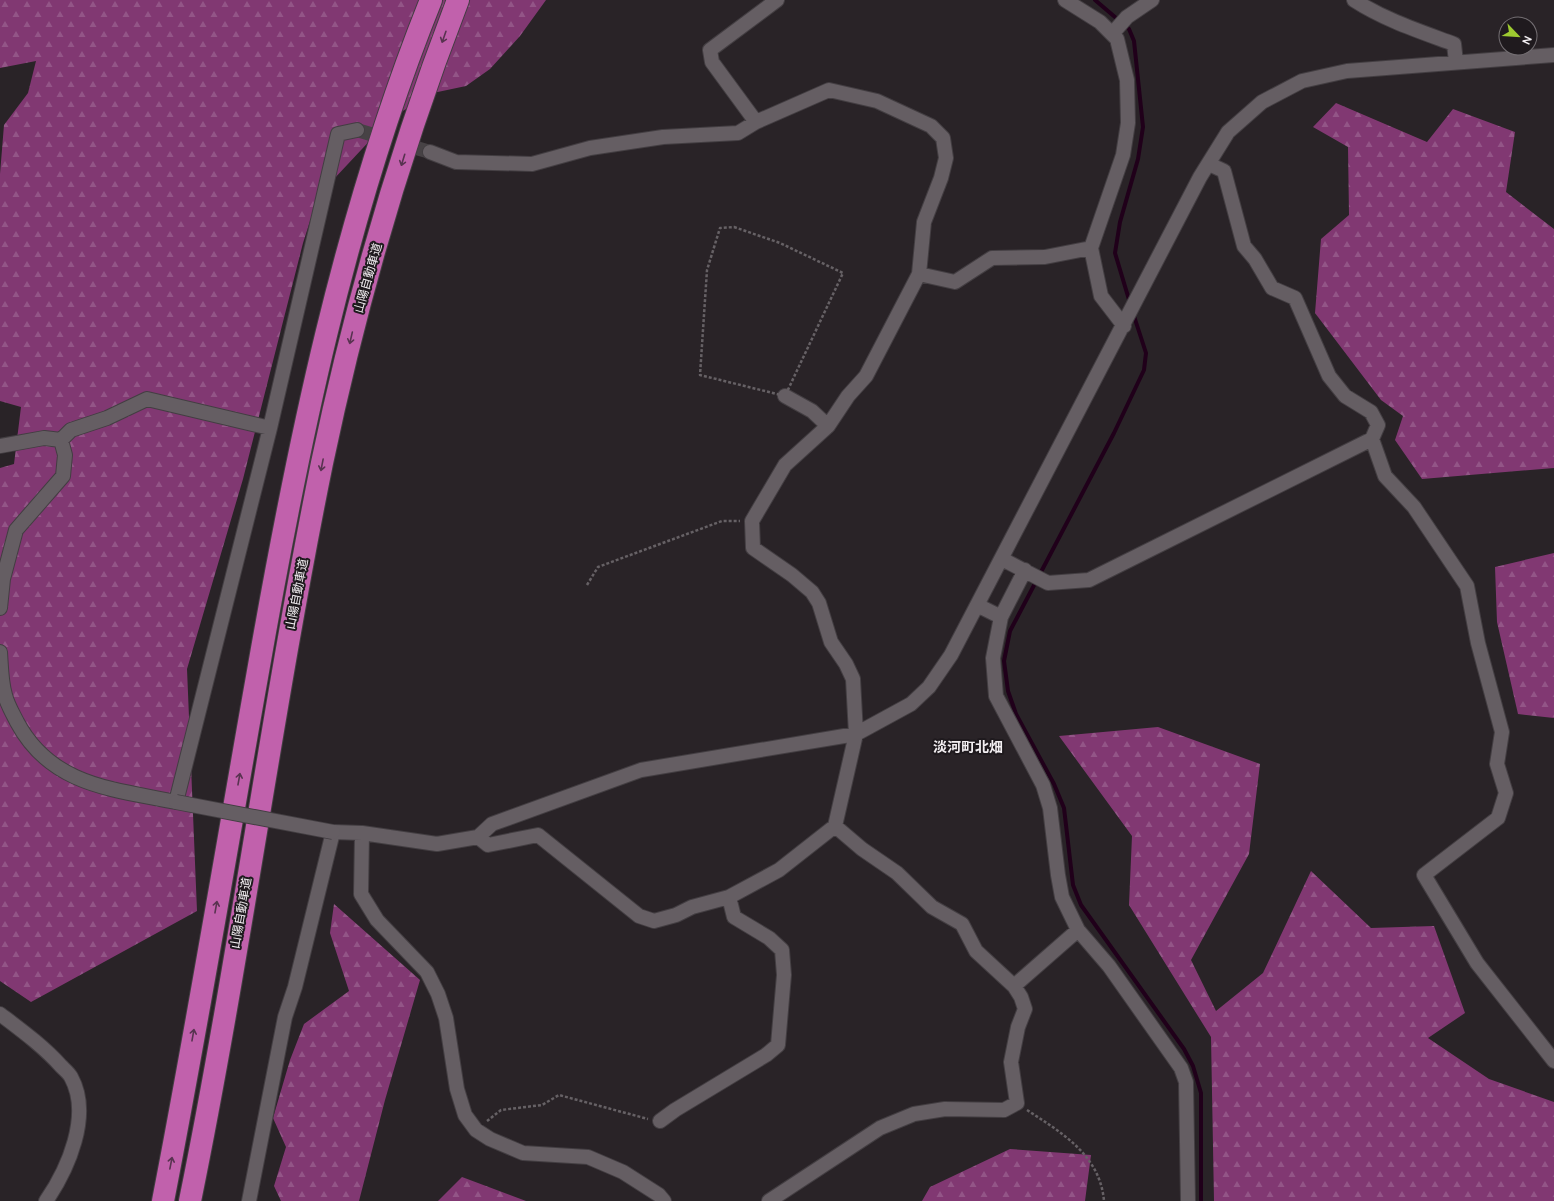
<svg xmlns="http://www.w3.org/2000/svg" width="1554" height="1201" font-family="'DM Sans','Noto Sans JP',sans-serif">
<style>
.forest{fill:url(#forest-firs)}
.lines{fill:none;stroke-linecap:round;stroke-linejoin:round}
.stream{stroke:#20001a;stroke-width:4}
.minor-tunnel{stroke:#474245;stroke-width:14;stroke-dasharray:14 7;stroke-linecap:butt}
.minor-casing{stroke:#433e42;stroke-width:16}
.motorway-casing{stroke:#433e42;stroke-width:24}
.path{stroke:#666165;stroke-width:2.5;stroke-dasharray:3 2;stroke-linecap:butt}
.minor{stroke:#655e63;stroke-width:14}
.motorway{stroke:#c161ac;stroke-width:22}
.minor-bridge-casing{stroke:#433e42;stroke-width:16;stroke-linecap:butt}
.minor-bridge{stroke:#655e63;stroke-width:14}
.oneway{stroke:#583350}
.labels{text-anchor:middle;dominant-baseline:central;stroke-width:4;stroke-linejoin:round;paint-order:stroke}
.street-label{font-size:12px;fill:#f3eff2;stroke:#1f1a1e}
.quarter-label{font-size:14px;font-weight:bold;fill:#f3eff2;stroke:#1f1a1e}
</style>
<defs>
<pattern id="forest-firs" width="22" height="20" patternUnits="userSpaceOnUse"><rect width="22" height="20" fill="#813872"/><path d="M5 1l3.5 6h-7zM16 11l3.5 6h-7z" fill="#935587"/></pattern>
</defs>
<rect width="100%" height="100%" fill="#292327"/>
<path class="forest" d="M0,0H546L520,36L490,69L466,86L433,93L391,118L318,196L303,243L243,479L187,669L197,911L31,1002L0,981V468L14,464L21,407L0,401V174L4,125L28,93L36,61L0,68Z
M1336,103L1427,142L1453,109L1515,132L1506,192L1554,229V468L1422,479L1395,440L1403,416L1381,400L1315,313L1321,239L1349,215L1348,147L1313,127Z
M1554,553V718L1518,714L1497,622L1495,567Z
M1158,727L1260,764L1249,854L1191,960L1216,1011L1263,973L1311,871L1371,928L1434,926L1465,1013L1428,1038L1489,1079L1554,1102V1201H1214L1211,1037L1129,905L1132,836L1059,736Z
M334,904L420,980L385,1100L359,1201H281L274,1186L286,1147L273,1118L290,1060L304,1024L349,991L330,933Z
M1010,1149L1091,1155L1085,1201H922L930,1187Z
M462,1177L526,1201H438Z"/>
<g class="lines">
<path class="stream" d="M1095,0L1129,29L1134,41L1143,127L1138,159L1120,222L1115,253L1130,303
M1133,313L1146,353L1144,370L1114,433L1010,631L1004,661L1008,691L1016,714L1054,784L1064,808L1073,885L1081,905L1184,1049L1193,1066L1201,1093V1201"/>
<path class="minor-tunnel" d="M357,130L430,152"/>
<g class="minor-casing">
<path id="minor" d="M1065,0L1100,22L1117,39L1127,80L1128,123L1123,155L1091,248L1101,296L1124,326
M1354,0C1385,20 1419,31 1454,44L1456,62
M1112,34L1127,17L1152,0
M756,122L712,62L710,50L777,0
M430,152L456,162L532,164L590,148L663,137L738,133L756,122L829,90L877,101L931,126L943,138L946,158L941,178L924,222L919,274L866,376L848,396L828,426L812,411L785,396
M1209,164L1224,171L1244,246L1255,259L1272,288L1295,298L1329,376L1345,396L1371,412L1378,425L1372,439
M919,274L955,282L992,258L1045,257L1091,248
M61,440L71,430L107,418L147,399L270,428
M0,446L44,438L61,440
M1002,559L1048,583L1089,580L1372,439L1385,476L1414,507L1467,586L1478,643L1502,732L1497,764L1506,793L1498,818L1424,875L1477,963L1554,1061
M1025,570L1001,617L993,658L996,696L1043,785L1050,808L1058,875L1062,897L1078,930L1109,966L1181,1068L1186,1082L1188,1201
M977,605L1001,617
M0,608L3,579L16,530L63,476L65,455L61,440
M0,652C1,666 1,682 5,695C7,704 13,714 17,722C51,786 113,789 176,802L270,428L338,134L357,130
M362,833L361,894L377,920L427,972L438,994L446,1018L457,1089L465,1115L476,1130L490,1139L523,1153L588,1157L623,1172L659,1195L664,1201
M478,837L488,845L538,835L639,916L654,921L676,915L692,907L729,897L779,870L835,826
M1014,986L1078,930
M0,1014C21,1030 43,1046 61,1066C64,1069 69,1073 71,1077C92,1115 68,1169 46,1201
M660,1121L675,1110L766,1055L778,1045L784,975L782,950L769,938L734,917L729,897
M249,1201L285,1017L295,987L333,832L362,833L437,844L478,837L492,824L641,770L856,734L911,704L929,687L951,655L1200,177L1228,132L1262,102L1302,81L1347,71L1554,55
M769,1201L880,1128L914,1114L945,1109L1004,1110L1017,1103L1011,1062L1018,1027L1025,1009L1021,997L1014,986L976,951L962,924L932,907L897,873L862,849L835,826L856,734L853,679L846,664L831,642L819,603L812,592L792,575L753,548L752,521L785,465L828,426"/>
</g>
<g class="motorway-casing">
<path id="motorway" d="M163,1201C197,1027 226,851 257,677C297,448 344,216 431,0
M190,1201C240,956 272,708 322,463C355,306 400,150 458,0"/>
</g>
<path class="path" d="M734,227L780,243L843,273L785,396L700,375L707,270L720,228Z
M587,585L598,567L722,521H740
M1027,1110C1062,1133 1100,1155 1104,1201
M487,1121L501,1110L542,1105L559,1095L648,1119"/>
<use href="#minor" class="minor"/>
<use href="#motorway" class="motorway"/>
<g class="minor-bridge-casing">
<path id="minor-bridge" d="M176,802L333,832"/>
</g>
<use href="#minor-bridge" class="minor-bridge"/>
</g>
<defs><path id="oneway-shaft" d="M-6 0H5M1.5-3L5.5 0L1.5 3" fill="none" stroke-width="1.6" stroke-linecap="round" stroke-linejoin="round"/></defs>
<g class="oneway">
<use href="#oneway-shaft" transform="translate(444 37) rotate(109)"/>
<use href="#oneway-shaft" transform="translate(403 160) rotate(107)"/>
<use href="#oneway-shaft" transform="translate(351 338) rotate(103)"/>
<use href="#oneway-shaft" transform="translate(322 465) rotate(101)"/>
<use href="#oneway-shaft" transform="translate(239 779) rotate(-80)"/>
<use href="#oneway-shaft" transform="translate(216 907) rotate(-80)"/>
<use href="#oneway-shaft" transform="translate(193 1035) rotate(-80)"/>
<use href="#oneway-shaft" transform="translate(171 1163) rotate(-79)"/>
</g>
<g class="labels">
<g class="street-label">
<text transform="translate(368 278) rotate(-74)">山陽自動車道</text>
<text transform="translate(297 594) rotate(-79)">山陽自動車道</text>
<text transform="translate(241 913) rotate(-80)">山陽自動車道</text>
</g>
<g class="quarter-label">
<text x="968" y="747">淡河町北畑</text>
</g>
</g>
<g transform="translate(1518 36) rotate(115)"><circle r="19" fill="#1f1a1e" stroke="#746f73"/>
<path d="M0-3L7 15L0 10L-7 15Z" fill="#9dca30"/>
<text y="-6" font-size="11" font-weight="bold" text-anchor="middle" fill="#f3eff2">N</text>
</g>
</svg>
